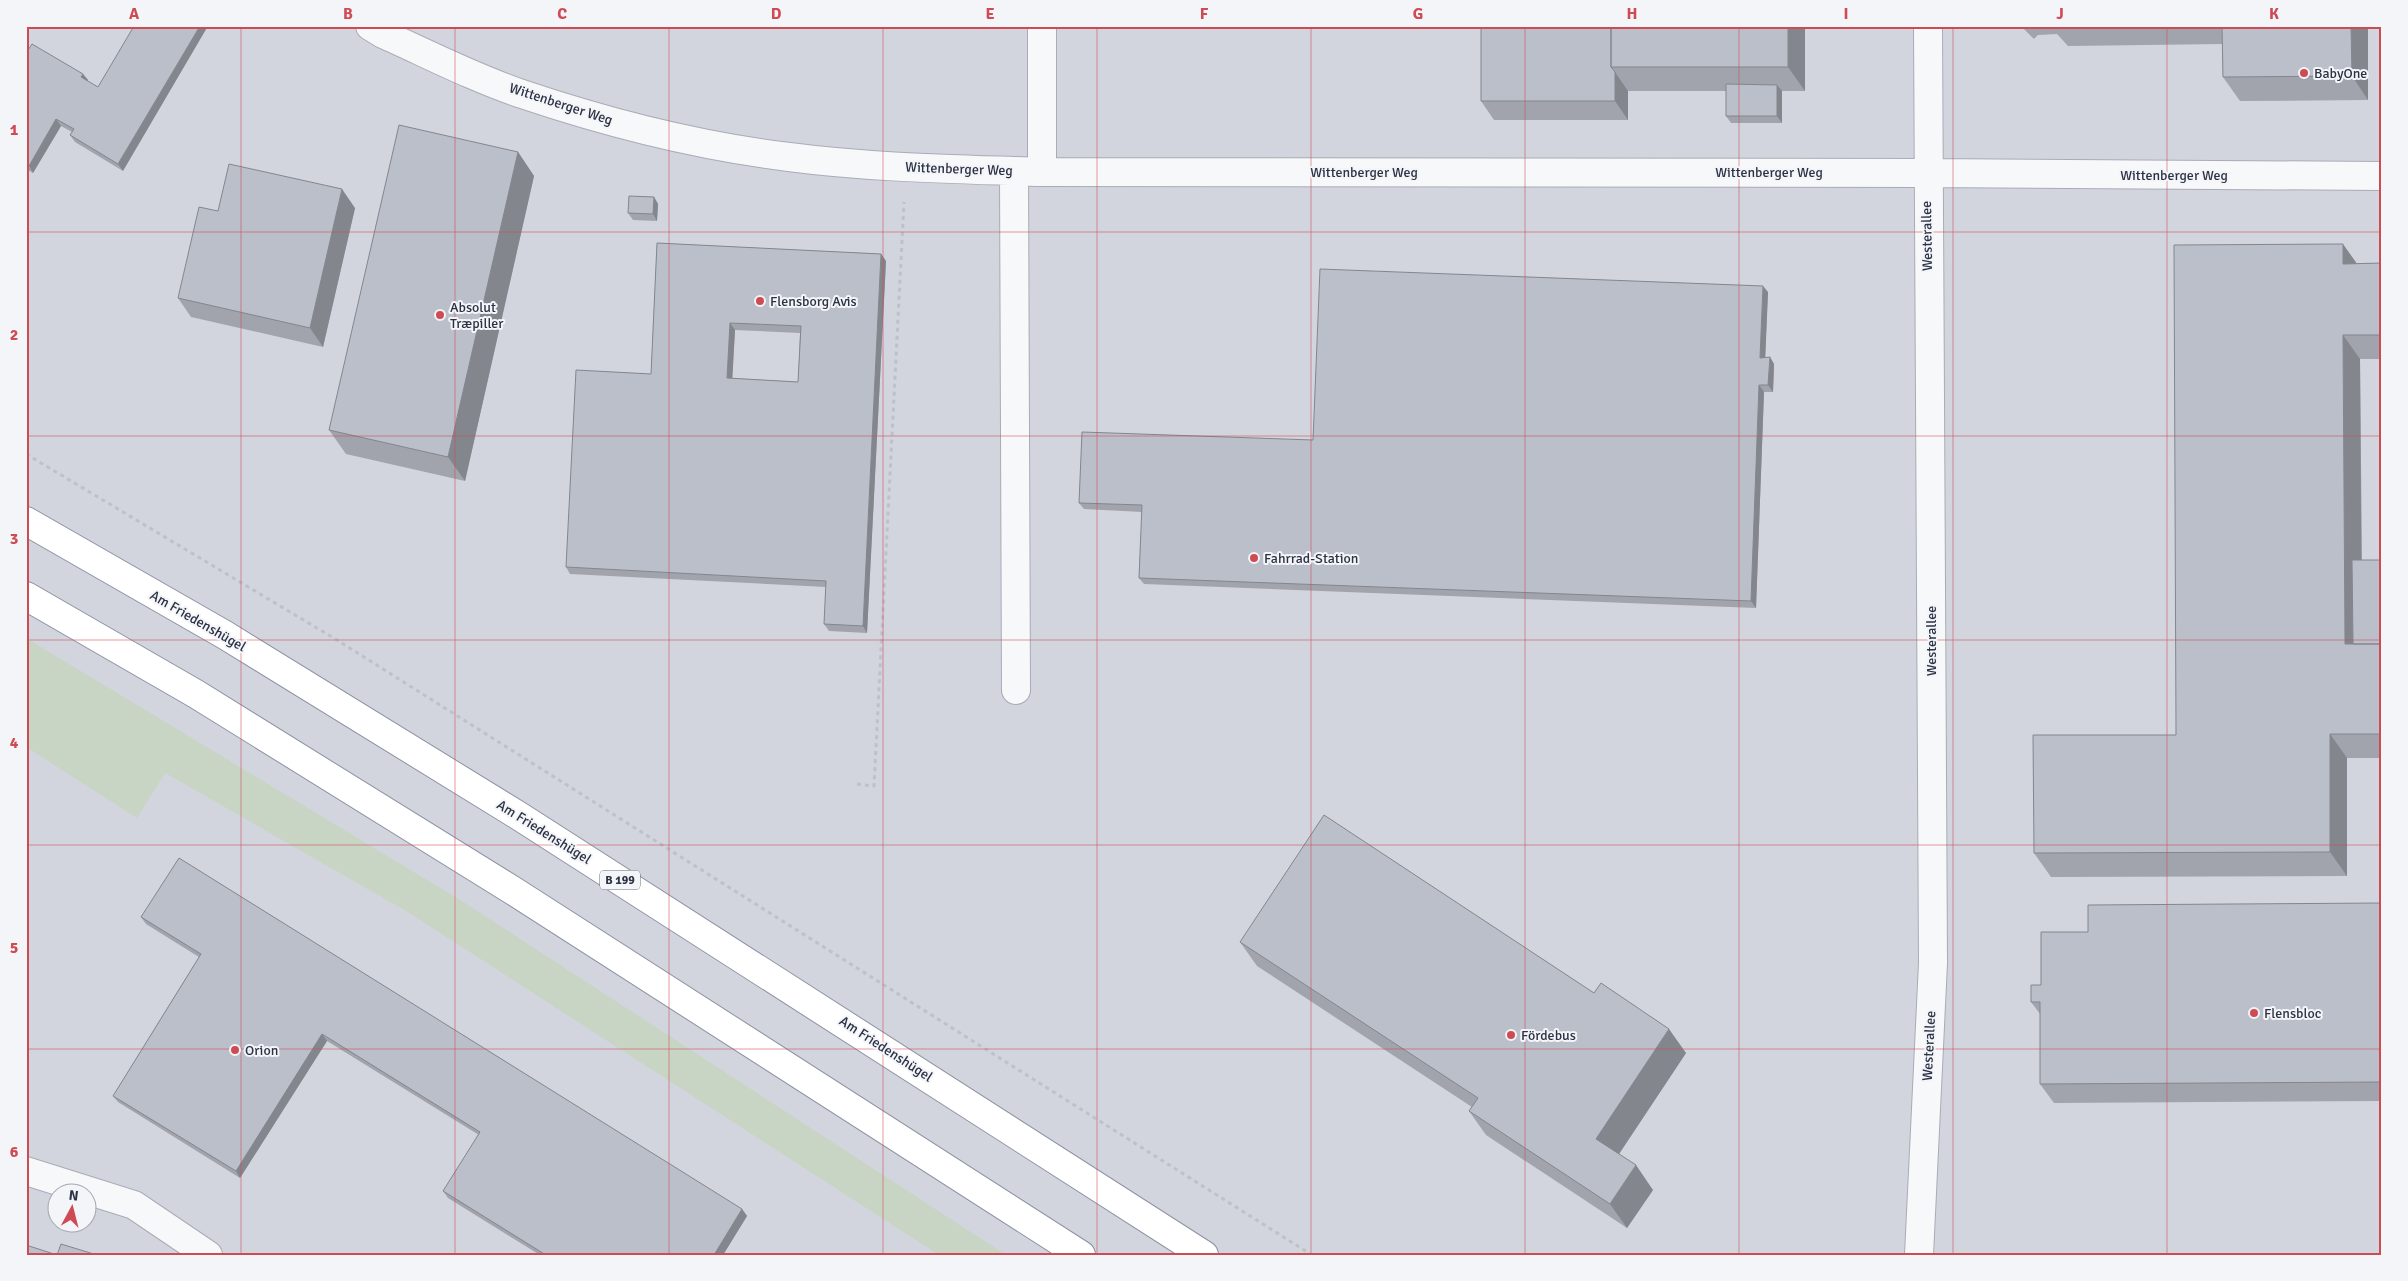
<svg xmlns="http://www.w3.org/2000/svg" width="2408" height="1281" font-family="Signika,sans-serif">
<style>
.built{fill:#d2d5de;fill-rule:evenodd}
.green{fill:#c8d5c5}
.lines{fill:none;stroke-linecap:round;stroke-linejoin:round}
.minor-casing{stroke:#a9acb6;stroke-width:30}
.highway-casing{stroke:#8b92a2;stroke-width:30}
.path{stroke:#bec1c7;stroke-width:3;stroke-dasharray:4 4;stroke-linecap:butt}
.minor{stroke:#f7f8fa;stroke-width:28}
.highway{stroke:#fff;stroke-width:28}
.wall{fill:#a1a4ad;fill-rule:evenodd}
.shaded-wall{fill:#83868d}
.building{fill:#bbbfc9;stroke:#83868d;fill-rule:evenodd}
.grid{fill:none;stroke:#ce4b54;stroke-width:1;stroke-opacity:0.55}
.poi-dot{fill:#ce4b54;stroke:#f4f5f9;stroke-width:2}
.labels{text-anchor:middle;dominant-baseline:central;stroke-width:4;stroke-linejoin:round;paint-order:stroke}
.shield{fill:#f4f5f9;stroke:#676c7a;stroke-width:1}
.shield-label{font-size:12px;font-weight:bold;fill:#2b3244}
.poi-label{font-size:14px;fill:#2b3244;stroke:#f4f5f9;text-anchor:start}
.street-label{font-size:14px;fill:#2b3244;stroke:#f4f5f9}
.neatline{fill:none;stroke:#ce4b54;stroke-width:2}
.grid-label{font-size:16px;text-anchor:middle;font-weight:bold;fill:#ce4b54}
</style>
<rect width="100%" height="100%" fill="#e4e6ec"/>
<path class="built" d="M26,26H2382V1255H26ZM58,1194H88V1224H58Z"/>
<path class="green" d="M26,638L462,901L1006,1255H939L406,911L165,773L137,818L26,747Z"/>
<g class="lines">
<g class="minor-casing">
<path id="minor" d="M370,26L383,34C428,54 474,78 522,94C608,123 699,146 789,157C873,168 958,169 1042,172L1927,173L2382,176
M1014,171L1016,690
M1042,172V26
M26,1171L134,1205L208,1255
M1919,1255L1933,963L1928,26"/>
</g>
<g class="highway-casing">
<path id="highway" d="M26,521L225,635L519,816L1204,1255
M26,596L196,694L512,890L1081,1255"/>
</g>
<path class="path" d="M26,454L337,640L1312,1255
M857,784L874,786L904,202"/>
<use href="#minor" class="minor"/>
<use href="#highway" class="highway"/>
</g>
<path class="wall" d="M1420,26H1459V27H1420Z
M1481,26H1805V91H1782V123H1731L1726,116V91H1628V120H1494L1481,101Z
M2021,26H2368V100L2240,101L2223,77L2222,44L2068,46L2057,34L2038,35L2034,39Z
M26,53L83,74L88,80L87,81L123,171L75,142L70,135L72,132L61,126L33,173L26,169Z
M518,152L534,176L465,481L346,454L329,430Z
M654,197L658,204L657,221L633,220L628,213Z
M355,208L323,347L191,317L178,298L218,211Z
M657,243L881,254L886,261L867,633L829,631L824,624L826,587L570,574L566,567L651,374ZM735,330L800,333L798,382L732,378Z
M2382,263V359H2360L2362,560H2382V758H2347V876L2051,877L2034,853L2176,735L2357,264Z
M1768,292L1765,357H1770L1774,364L1773,392H1764L1756,608L1144,584L1139,578L1142,512L1084,509L1079,503L1313,440Z
M2382,903V1101L2054,1103L2040,1084V1014L2031,1002L2041,985L2088,932Z
M141,917L742,1209L747,1216L723,1255H540L448,1198L443,1191L479,1135L327,1041L240,1178L118,1102L113,1096L199,957L146,924Z
M1240,942L1594,993L1686,1053L1619,1154L1653,1190L1627,1228L1486,1135L1469,1111L1472,1107L1257,966Z"/>
<path class="shaded-wall" d="M200,26H208L123,171L118,164Z
M1788,26H1805V91L1788,67Z
M2351,26H2368V100L2352,76Z
M1615,72L1628,91V120L1615,101Z
M83,74L88,80L86,84L81,77Z
M1777,85L1782,91V123L1777,116Z
M56,119L61,126L33,173L29,166Z
M518,152L534,176L465,481L448,457Z
M342,189L355,208L323,347L310,328Z
M654,197L658,204L657,221L653,214Z
M2343,244L2360,268L2343,264Z
M881,254L886,261L867,633L863,626Z
M1763,286L1768,292L1765,364L1760,358Z
M730,323L735,330L732,385L727,378Z
M2343,335L2360,359L2362,655L2345,644Z
M1770,357L1774,364L1773,392L1768,385Z
M1759,385L1764,392L1756,608L1751,601Z
M2330,734L2347,758V876L2330,852Z
M1669,1029L1686,1053L1613,1163L1596,1139Z
M322,1034L327,1041L240,1178L236,1171Z
M1636,1165L1653,1190L1627,1228L1610,1204Z
M742,1209L747,1216L723,1255H714Z"/>
<path class="building" d="M134,26H200L118,164L70,135L74,129L56,119L29,166L26,165V53L32,44L83,74L81,77L98,87Z
M1481,26H1611V67L1615,72V101H1481Z
M1611,26H1788V67H1611Z
M2222,26H2351L2352,76L2223,77Z
M1726,84L1777,85V116H1726Z
M399,125L518,152L448,457L329,430Z
M229,164L342,189L310,328L178,298L199,207L218,211Z
M629,196L654,197L653,214L628,213Z
M657,243L881,254L863,626L824,624L826,581L566,567L576,370L651,374ZM730,323L801,326L798,382L727,378Z
M2343,244V264L2382,263V335H2343L2345,644H2382V734H2330V852L2034,853L2033,735H2176L2174,245Z
M1320,269L1763,286L1760,358L1770,357L1768,385H1759L1751,601L1139,578L1142,505L1079,503L1082,432L1313,440Z
M2352,560H2382V644H2353Z
M1324,815L1594,993L1601,983L1669,1029L1596,1139L1636,1165L1610,1204L1469,1111L1478,1098L1240,942Z
M179,858L742,1209L714,1255H546L443,1191L480,1132L322,1034L236,1171L113,1096L201,954L141,917Z
M2382,903V1082L2040,1084V1002H2031V985H2041V932H2088V905Z
M61,1244L97,1255H26V1245L57,1255Z"/>
<path class="grid" d="M241,26V1255M455,26V1255M669,26V1255M883,26V1255M1097,26V1255M1311,26V1255M1525,26V1255M1739,26V1255M1953,26V1255M2167,26V1255M26,232H2382M26,436H2382M26,640H2382M26,845H2382M26,1049H2382"/>
<g class="poi-dot">
<circle cx="2304" cy="73" r="5"/>
<circle cx="760" cy="301" r="5"/>
<circle cx="440" cy="315" r="5"/>
<circle cx="1254" cy="558" r="5"/>
<circle cx="2254" cy="1013" r="5"/>
<circle cx="1511" cy="1035" r="5"/>
<circle cx="235" cy="1050" r="5"/>
</g>
<g class="labels">
<rect class="shield" x="600" y="870.5" width="40" height="19" rx="4"/>
<g class="shield-label">
<text x="620" y="880">B 199</text>
</g>
<g class="poi-label">
<text x="2314" y="73">BabyOne</text>
<text x="770" y="301">Flensborg Avis</text>
<text x="450" y="307">Absolut<tspan x="450" dy="16">Træpiller</tspan></text>
<text x="1264" y="558">Fahrrad-Station</text>
<text x="2264" y="1013">Flensbloc</text>
<text x="1521" y="1035">Fördebus</text>
<text x="245" y="1050">Orion</text>
</g>
<g class="street-label">
<text transform="translate(561 104) rotate(18)">Wittenberger Weg</text>
<text transform="translate(959 169) rotate(2)">Wittenberger Weg</text>
<text x="1364" y="172">Wittenberger Weg</text>
<text x="1769" y="172">Wittenberger Weg</text>
<text x="2174" y="175">Wittenberger Weg</text>
<text transform="translate(1927 236) rotate(-91)">Westerallee</text>
<text transform="translate(198 621) rotate(30)">Am Friedenshügel</text>
<text transform="translate(1931 641) rotate(-90)">Westerallee</text>
<text transform="translate(544 832) rotate(32)">Am Friedenshügel</text>
<text transform="translate(1929 1046) rotate(-87)">Westerallee</text>
<text transform="translate(886 1049) rotate(33)">Am Friedenshügel</text>
</g>
</g>
<rect width="2408" height="1281" fill="none" stroke="#f4f5f9" stroke-width="55"/>
<g transform="translate(72 1208) rotate(7)"><circle r="24" fill="#f4f5f9" stroke="#a4a7b1"/>
<path d="M0-4L9 19L0 12L-9 19Z" fill="#ce4b54"/>
<text y="-8" font-size="14" font-weight="bold" text-anchor="middle" fill="#2b3244">N</text>
</g>
<rect x="28" y="28" width="2352" height="1226" class="neatline"/>
<g class="grid-label">
<text x="134" y="19">A</text>
<text x="348" y="19">B</text>
<text x="562" y="19">C</text>
<text x="776" y="19">D</text>
<text x="990" y="19">E</text>
<text x="1204" y="19">F</text>
<text x="1418" y="19">G</text>
<text x="1632" y="19">H</text>
<text x="1846" y="19">I</text>
<text x="2060" y="19">J</text>
<text x="2274" y="19">K</text>
<text x="14" y="135">1</text>
<text x="14" y="340">2</text>
<text x="14" y="544">3</text>
<text x="14" y="748">4</text>
<text x="14" y="953">5</text>
<text x="14" y="1157">6</text>
</g>
</svg>
